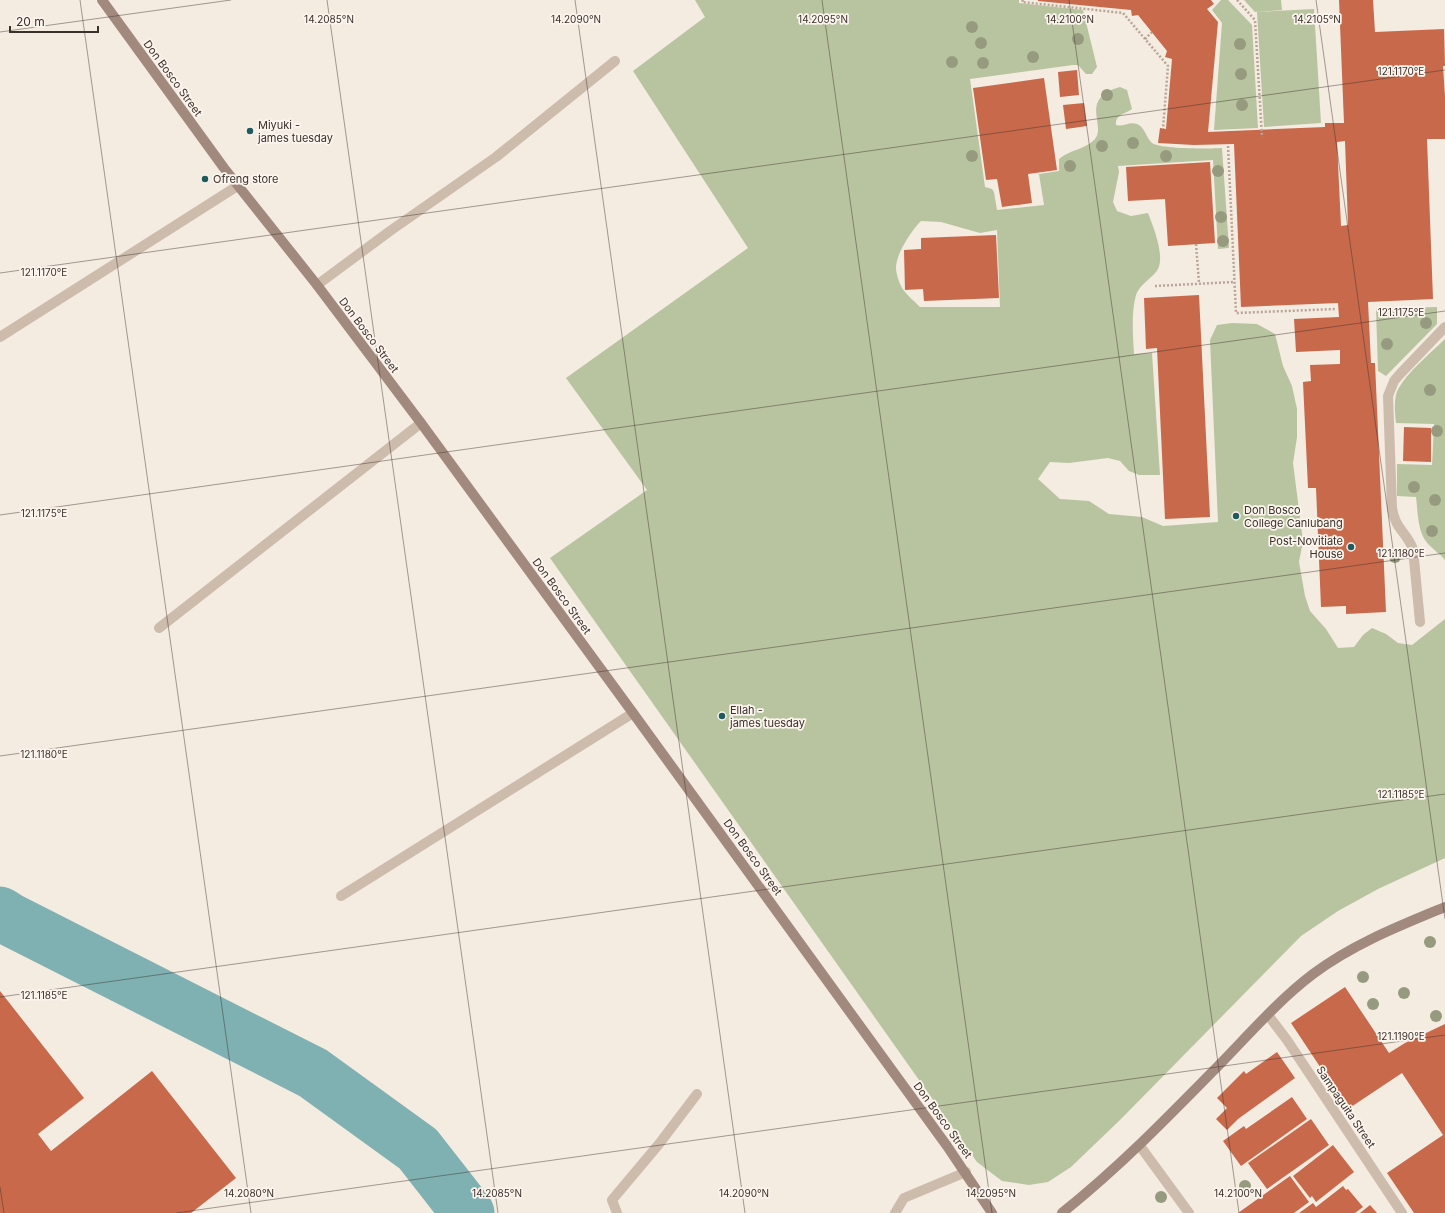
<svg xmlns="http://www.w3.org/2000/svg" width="1445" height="1213" font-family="Inter,sans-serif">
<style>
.green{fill:#b8c4a0;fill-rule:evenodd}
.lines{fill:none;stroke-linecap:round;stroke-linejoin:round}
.river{stroke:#7fb0b2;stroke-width:53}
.building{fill:#c8694b;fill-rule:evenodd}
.path{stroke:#b9a596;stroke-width:2.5;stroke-dasharray:2 2;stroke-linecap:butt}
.lane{stroke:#cdbbac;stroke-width:10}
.street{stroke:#cdbbac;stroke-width:10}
.secondary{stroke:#a18a7d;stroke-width:10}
.tree{fill:#969b7f}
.ticks{fill:none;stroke:#3b302b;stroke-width:1;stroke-opacity:0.45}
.poi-dot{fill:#1f5a5e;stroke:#fbf5ee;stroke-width:1.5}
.labels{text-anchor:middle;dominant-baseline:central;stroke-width:3.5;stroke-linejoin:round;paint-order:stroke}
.street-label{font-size:11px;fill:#3b302b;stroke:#fbf5ee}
.poi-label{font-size:11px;fill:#3b302b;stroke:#fbf5ee;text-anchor:start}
.ticks-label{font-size:10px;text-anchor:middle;fill:#3b302b;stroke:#fbf5ee;stroke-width:3.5;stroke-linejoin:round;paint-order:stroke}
</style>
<rect width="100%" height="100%" fill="#f4ebe1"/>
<path class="green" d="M695,0H1019V3L1083,10L1097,67L1092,74H1086L1078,65H1073L970,79L985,187L992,189L994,192L997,210L1044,205L1039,174L1059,171V159C1069,150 1087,149 1095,139C1104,128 1089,110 1101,97C1105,91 1114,89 1120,87L1127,90L1132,109C1126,114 1115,114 1116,125C1123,127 1130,121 1137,124C1145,127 1146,138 1152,143C1160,149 1210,149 1222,148L1229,248L1218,249L1213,160L1118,166L1119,172L1113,202L1117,211L1131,216L1148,213C1153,226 1167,260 1156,272C1150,279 1139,286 1136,295C1131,312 1133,336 1134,354L1152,353L1160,475H1139L1129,471L1120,461L1108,458L1069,463L1050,462L1038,479L1060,499L1089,501L1109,514L1142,517L1163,526L1218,522L1210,340L1217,325L1232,323L1257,324L1275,334L1283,366L1292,386L1297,409V437L1293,463L1303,541L1299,562L1305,596L1310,611L1326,629L1338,648L1354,647L1363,635L1372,628L1386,634L1398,643L1412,645L1445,619V858L1378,889L1338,911L1301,936L1120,1120L1071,1167L1048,1182L1029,1185L1002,1181L977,1162L550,558L647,490L566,378L748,248L633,71L705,17ZM921,221L941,222L980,233L997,230L1000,307H920C914,301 905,294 901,286C899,282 896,273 896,268C896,254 911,231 921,221Z
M1221,0H1228L1252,25L1258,128L1214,130L1222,23L1212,10Z
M1244,0H1281L1282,10L1255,12Z
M1314,9L1321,123L1264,127L1257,12Z
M1437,307V324L1386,376L1378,371L1376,309Z
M1445,339V560C1440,554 1434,550 1429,545C1417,533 1418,512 1416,497L1397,496V464L1432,465L1434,424L1396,423C1395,414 1394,404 1396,395C1400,378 1432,352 1445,339Z"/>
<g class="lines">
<path class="river" d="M0,913L11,920L313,1073L418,1149L468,1213"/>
</g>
<path class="building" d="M1038,0H1211L1214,4L1207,9L1218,22L1208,132L1325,127V123H1344L1339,0H1373L1375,32L1444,29L1445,66H1443L1445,97V139H1427L1433,299L1368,302L1371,363H1375L1386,612L1346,614V606L1321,607L1316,488H1308L1303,382L1311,381L1310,365L1340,364V350L1296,352L1294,319L1339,317L1338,303L1241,307L1234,144L1194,145L1158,143L1160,128L1166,129L1172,59L1165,57L1167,51L1138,15L1132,16L1131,10L1038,1ZM1345,141L1348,225L1341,226L1337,142Z
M1077,70L1079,95L1060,97L1058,72Z
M1044,78L1057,170L1028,174L1032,203L1002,207L997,179L986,180L973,88Z
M1084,103L1087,126L1066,129L1063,105Z
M1210,162L1215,243L1168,246L1165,199L1128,201L1126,167Z
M996,235L999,298L924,301L923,289L905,290L904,250L921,249V238Z
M1199,295L1210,517L1165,519L1157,348L1146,349L1144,298Z
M1404,427L1431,428V462L1403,461Z
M1345,987L1389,1053L1405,1043L1445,1024V1213H1414L1387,1173L1443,1135L1402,1073L1348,1109L1291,1023Z
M0,991L84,1098L38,1134L51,1151L152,1071L236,1178L191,1213H0Z
M1277,1052L1295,1078L1238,1119L1227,1130L1216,1119L1227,1108L1217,1098L1244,1071L1246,1074Z
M1292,1097L1307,1119L1241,1166L1223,1141L1244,1126L1246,1129Z
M1311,1119L1329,1145L1267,1189L1248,1163Z
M1333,1145L1354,1172L1316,1202L1312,1196L1310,1198L1293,1176Z
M1290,1176L1309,1202L1294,1213H1238Z
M1343,1186L1346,1190L1348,1189L1363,1207L1355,1213H1299L1313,1203L1316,1207Z
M1370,1205L1377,1213H1360Z"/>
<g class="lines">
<path class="path" d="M1023,0L1022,2L1123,13L1168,66L1163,129
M1237,0L1255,20L1262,137
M1145,39L1152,32
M1228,146L1236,313L1336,309
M1196,244L1199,283
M1155,286L1234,282"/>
<path class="lane" d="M1420,622L1413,549C1406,531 1395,529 1392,508L1388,396L1394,381L1400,374L1445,327"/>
<path class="street" d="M317,285L390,231L496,157L615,61
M0,337L239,185
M159,628L421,423
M341,896L633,713
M1268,1015L1287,1040L1402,1213
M1140,1146L1189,1213
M617,1213L612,1200L659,1144L697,1094
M895,1213L904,1198L966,1172"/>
<path class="secondary" d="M102,0L224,168L317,285L421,423L633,713L947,1146L992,1213
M1062,1213C1121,1166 1171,1114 1223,1061C1252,1031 1280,999 1313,974C1353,944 1399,926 1445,907"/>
</g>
<g class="tree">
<circle cx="972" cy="27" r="6"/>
<circle cx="1078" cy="39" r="6"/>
<circle cx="981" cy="43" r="6"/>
<circle cx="1240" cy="44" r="6"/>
<circle cx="1033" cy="57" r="6"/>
<circle cx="952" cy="62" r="6"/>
<circle cx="983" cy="63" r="6"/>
<circle cx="1241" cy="74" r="6"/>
<circle cx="1107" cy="95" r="6"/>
<circle cx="1242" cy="105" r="6"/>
<circle cx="1133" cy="143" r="6"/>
<circle cx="1102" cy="146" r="6"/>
<circle cx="972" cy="156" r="6"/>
<circle cx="1166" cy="156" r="6"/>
<circle cx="1070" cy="166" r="6"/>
<circle cx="1218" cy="171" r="6"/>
<circle cx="1221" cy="217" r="6"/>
<circle cx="1223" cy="241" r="6"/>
<circle cx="1426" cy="323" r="6"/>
<circle cx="1387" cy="344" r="6"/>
<circle cx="1430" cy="390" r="6"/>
<circle cx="1437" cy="431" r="6"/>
<circle cx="1414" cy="487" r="6"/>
<circle cx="1435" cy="500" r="6"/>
<circle cx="1432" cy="531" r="6"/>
<circle cx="1395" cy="557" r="6"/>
<circle cx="1430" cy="942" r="6"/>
<circle cx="1363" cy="977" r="6"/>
<circle cx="1404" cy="993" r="6"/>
<circle cx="1373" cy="1004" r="6"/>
<circle cx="1436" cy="1016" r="6"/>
<circle cx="1245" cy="1186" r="6"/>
<circle cx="1161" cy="1197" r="6"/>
</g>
<path class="ticks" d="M80,0L251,1213M327,0L498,1213M575,0L745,1213M822,0L992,1213M1069,0L1239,1213M1316,0L1445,919M0,32L231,0M0,273L1445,70M0,515L1445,311M0,756L1445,553M0,997L1445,794M0,1187L4,1213M176,1213L1445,1035"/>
<g class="poi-dot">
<circle cx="250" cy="131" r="4"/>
<circle cx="205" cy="179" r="4"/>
<circle cx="1236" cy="516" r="4"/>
<circle cx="1351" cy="547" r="4"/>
<circle cx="722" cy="716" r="4"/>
</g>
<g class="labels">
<g class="street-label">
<text transform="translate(173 78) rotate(54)">Don Bosco Street</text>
<text transform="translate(369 335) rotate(53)">Don Bosco Street</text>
<text transform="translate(562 596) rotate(54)">Don Bosco Street</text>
<text transform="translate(753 857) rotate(54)">Don Bosco Street</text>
<text transform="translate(1346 1107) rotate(56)">Sampaguita Street</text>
<text transform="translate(943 1120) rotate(54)">Don Bosco Street</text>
</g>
<g class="poi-label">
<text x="258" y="125">Miyuki -<tspan x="258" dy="13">james tuesday</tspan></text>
<text x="213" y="179">Ofreng store</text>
<text x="1244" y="510">Don Bosco<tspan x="1244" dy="13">College Canlubang</tspan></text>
<text x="1343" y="541" text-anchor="end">Post-Novitiate<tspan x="1343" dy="13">House</tspan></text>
<text x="730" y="710">Ellah -<tspan x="730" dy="13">james tuesday</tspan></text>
</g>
</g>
<g class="ticks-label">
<text x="329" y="23">14.2085°N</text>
<text x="576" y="23">14.2090°N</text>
<text x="823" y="23">14.2095°N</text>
<text x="1070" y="23">14.2100°N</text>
<text x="1317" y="23">14.2105°N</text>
<text x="1401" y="75">121.1170°E</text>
<text x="44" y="276">121.1170°E</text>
<text x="1401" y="316">121.1175°E</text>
<text x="44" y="517">121.1175°E</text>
<text x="1401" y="557">121.1180°E</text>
<text x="44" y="758">121.1180°E</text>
<text x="1401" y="798">121.1185°E</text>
<text x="44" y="999">121.1185°E</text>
<text x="1401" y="1040">121.1190°E</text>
<text x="249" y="1197">14.2080°N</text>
<text x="497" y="1197">14.2085°N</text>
<text x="744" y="1197">14.2090°N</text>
<text x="991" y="1197">14.2095°N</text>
<text x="1238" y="1197">14.2100°N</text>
</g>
<path d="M10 26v6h88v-6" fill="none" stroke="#3b302b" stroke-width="2"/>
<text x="16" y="26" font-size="12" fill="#3b302b" stroke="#fbf5ee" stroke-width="3" paint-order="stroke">20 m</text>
</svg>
